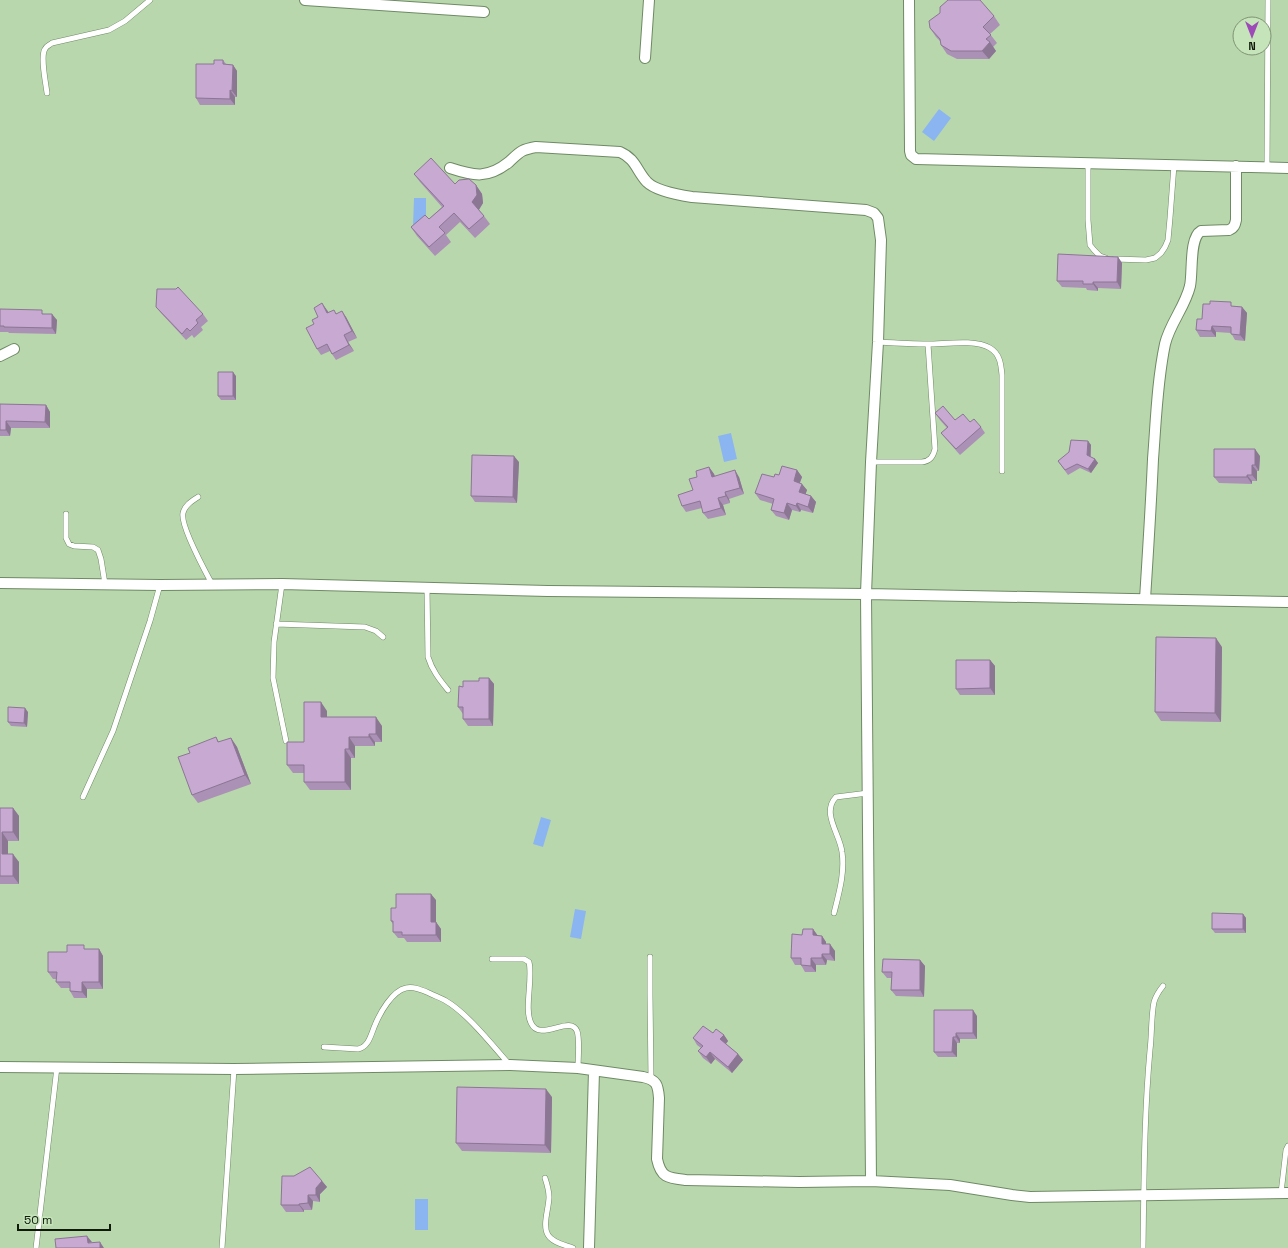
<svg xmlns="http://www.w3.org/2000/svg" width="1288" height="1248" font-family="'Space Grotesk',sans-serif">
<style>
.water{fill:#8bb5f1}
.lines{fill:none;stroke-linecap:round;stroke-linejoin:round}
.service-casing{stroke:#6e8a64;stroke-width:6}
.minor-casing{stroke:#6e8a64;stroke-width:12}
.service{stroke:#fff;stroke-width:5}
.minor{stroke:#fff;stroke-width:10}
.wall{fill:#ab91b5}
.shaded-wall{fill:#8b7693}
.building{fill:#c7a9d2;stroke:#8b7693}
</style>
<rect width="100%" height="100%" fill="#b9d7ad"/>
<path class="water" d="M939,109L951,118L934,141L922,132Z
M414,198H426V226H413Z
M731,433L737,459L724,462L718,436Z
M541,817L551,820L543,847L533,844Z
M575,909L586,911L581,939L570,937Z
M415,1199H428V1230H415Z"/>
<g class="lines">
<g class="service-casing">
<path id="service" d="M47,93C46,84 40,56 45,49C46,46 50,45 52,43L109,30L125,21L150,0
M1088,163V220L1090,245L1094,250L1100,256L1106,258
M1267,167L1268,0
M1114,259L1146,260L1155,258L1161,253L1165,247L1168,240L1170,218L1174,165
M878,342C895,343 912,344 928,344C945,344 975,339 990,348C1000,354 1001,364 1002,375V471
M871,462H922C930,461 933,457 935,449L928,344
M198,497C192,501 185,505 183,513C180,525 205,571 212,584
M66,514V538L69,544L74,546L93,547L98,550L101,559L105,584
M282,584L274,642L273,678L286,741
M427,588L428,657C432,670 439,679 448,690
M276,624L365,627L376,631L383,637
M83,797L113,731L150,621L160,585
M834,913C839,893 845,873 842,852C840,834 821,813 836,797L868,793
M650,957V995L651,1079
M492,959H524L529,962C533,979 524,1009 531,1023C540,1043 570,1014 577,1031C580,1039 578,1059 578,1068
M324,1047L358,1049C369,1047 371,1034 375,1025C380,1013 392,991 406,988C413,986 422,990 429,993C435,996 441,998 446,1001C467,1013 493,1046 509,1064
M545,1178C547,1184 549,1190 549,1197C549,1208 542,1225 548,1235C553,1243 565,1245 573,1248
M1281,1193L1286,1150L1288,1146
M36,1248L57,1067
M222,1248L234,1069
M1143,1248C1144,1182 1144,1116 1150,1050C1152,1034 1151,1017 1154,1002C1156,995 1159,991 1163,986"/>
</g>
<g class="minor-casing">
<path id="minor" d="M305,0L484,12
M909,0L910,151L911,155L916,159L1288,168
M645,58L649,0
M450,168C474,176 488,179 509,162C520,152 520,150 536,147L620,152C636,159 636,170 647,182C656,191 679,195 692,197L866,210L874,213L878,218L881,240L878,342L871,462L866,594L871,1181
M0,356L14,349
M0,583L160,585L282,584L548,591L866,594L1288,602
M1145,599C1148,552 1151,506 1153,459C1156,421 1157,382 1165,344C1170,323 1185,307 1190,286C1193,272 1189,238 1201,231L1229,230C1234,228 1235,225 1236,220V166
M0,1067L234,1069L510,1065L578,1068L643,1077C657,1080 658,1085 659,1098L657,1159C661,1178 668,1178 686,1180L799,1182L871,1181L950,1185L1012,1195L1030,1197L1288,1193
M589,1248L594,1071"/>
</g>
<use href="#service" class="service"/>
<use href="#minor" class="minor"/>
</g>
<path class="wall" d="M994,16L1000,25L990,34L997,43L993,47L996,51L989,59H957L947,54L941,45V42L936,37L930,28Z
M223,60L226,64L233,65L237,71V97H235V105H200L196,98L214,64Z
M414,174L455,184L476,185L482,194L483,203L479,210L484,216L490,224L475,238L460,222L446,235L451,242L435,256L417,236L411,227L429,219L442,207L420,182Z
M1118,257L1122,263L1121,289L1098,288V291L1087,290L1086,288L1062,287L1057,281Z
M1234,306L1242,307L1247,313L1245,341L1235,340L1231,333L1216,332V337H1200L1196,330L1202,319Z
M156,307L203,314L208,321L201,327L203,330L194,338L192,335L186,340L161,313Z
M0,309L45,314L57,320L56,334L9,333L8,332H0Z
M327,310L328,312L336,313L346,317L357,338L348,342L354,351L336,360L330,351L321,355L317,349L314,324L318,317Z
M236,376V400H221L218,396Z
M0,404L46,405L50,412V428H11L10,436H0Z
M935,413L955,420L970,422L981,427L985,433L960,455L946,439L941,433L947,428L940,420Z
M1088,441L1091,445V457L1095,459L1098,463L1091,473L1080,468L1068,475L1058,461Z
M1260,456L1259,471H1257V481H1252V484L1219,483L1214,477Z
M519,462L517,503L475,502L471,496Z
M709,467L714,474L715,476L739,477L744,494L729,499L730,503L723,505L726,515L708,519L703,513L702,508L686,512L682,506Z
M797,470L802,477L800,483L807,490L805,494L811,496L816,502L813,513L801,510L800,512L792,510L789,520L776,516L771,510L773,504L760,500L755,493L774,477Z
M1222,647L1221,722L1161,721L1155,712Z
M990,660L995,666V695H960L956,689Z
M489,678L494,684L493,726H468L463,719V714L458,707L463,687Z
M327,711V717L382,726V742H375V746H355V758H351V790H310L304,782V773H293L287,765Z
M28,712L27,727L11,726L8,722Z
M216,737L219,742L231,738L237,747L251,784L198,803L192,795L190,753Z
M0,808H13L19,816V841H8V854L19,862V884H0Z
M436,900V922L441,929V942H407L404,938H398L393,932V924L391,921L396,908Z
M1243,914L1246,918V933H1215L1212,929Z
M813,929L818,936H822L826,942V944L835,951V961L827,960L826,965H816V972H805L801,965H795L791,958L802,935Z
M87,949H99L103,956V989H87V998H74L70,991V988H61L56,982V979H53L48,972L67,952Z
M920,960L925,966L924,997L896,996L891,990L892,978H887L882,972Z
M977,1016V1039H960V1043H957V1057H938L934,1052Z
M713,1033L724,1035L728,1041L726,1044L738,1054L743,1060L732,1073L715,1059L711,1064L703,1058L698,1051L701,1048L697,1045L693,1038Z
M552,1097L551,1153L462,1151L456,1143Z
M322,1181L327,1187L320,1194V1202L313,1201L312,1210H304V1212H286L281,1205Z"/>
<path class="shaded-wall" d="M990,42L996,51L989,59L982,51Z
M233,65L237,71V97L232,91Z
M230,90L235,97V105L230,99Z
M476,185L482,194L483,203L478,211L472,202Z
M1118,257L1122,263L1121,289L1117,282Z
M1093,282L1098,288V291L1093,284Z
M322,303L327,310L332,319L327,313Z
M1242,307L1247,313L1245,341L1240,335Z
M342,311L346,317L357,338L352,331Z
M52,314L57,320L56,334L52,328Z
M1212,326L1216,332V337L1211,331Z
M344,335L348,342L354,351L349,345Z
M233,372L236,376V400L233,396Z
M46,405L50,412V428L45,422Z
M6,421L11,428L10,436L6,430Z
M1088,441L1091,445L1090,459L1087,455Z
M1255,449L1260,456L1259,471L1255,465Z
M514,456L519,462L517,503L513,497Z
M1095,459L1098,463L1091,473L1088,469Z
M1252,465L1257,471V481L1252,475Z
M709,467L714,474L717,483L712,477Z
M735,470L739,477L744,494L740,488Z
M797,470L802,477L798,487L794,481Z
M1247,475L1252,481V484L1247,477Z
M802,484L807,490L804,499L799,492Z
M725,492L729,499L730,503L726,496Z
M811,496L816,502L813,513L808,507Z
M718,498L723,505L726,515L721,508Z
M787,503L792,510L789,520L784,513Z
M797,503L801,510L800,512L796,506Z
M1216,638L1222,647L1221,722L1215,713Z
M990,660L995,666V695L990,688Z
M489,678L494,684L493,726L489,719Z
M321,702L327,711V726L321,717Z
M25,708L28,712L27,727L24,723Z
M376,717L382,726V742L376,734Z
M369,734L375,742V746L369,737Z
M349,737L355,746V758L349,749Z
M231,738L237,747L251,784L245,775Z
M345,749L351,758V790L345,782Z
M13,808L19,816V841L13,832Z
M2,832L8,841V862L2,854Z
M13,854L19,862V884L13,876Z
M431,894L436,900V929L431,922Z
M1243,914L1246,918V933L1243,929Z
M436,922L441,929V942L436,935Z
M813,929L818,936L813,935Z
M822,936L826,942V950L822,944Z
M830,944L835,951V961L830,954Z
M99,949L103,956V989L99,982Z
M822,954L827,960L826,965L822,958Z
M811,958L816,965V972L811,966Z
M920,960L925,966L924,997L920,990Z
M82,982L87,989V998L82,992Z
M973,1010L977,1016V1039L973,1033Z
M956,1033L960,1039V1043L956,1037Z
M724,1035L728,1041L724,1046L720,1039Z
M953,1037L957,1043V1057L952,1052Z
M710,1052L715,1059L711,1064L706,1057Z
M738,1054L743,1060L732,1073L728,1067Z
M546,1089L552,1097L551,1153L545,1145Z
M322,1181L327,1187L320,1194V1202L316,1195V1188Z
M308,1195L313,1201L312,1210L308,1203Z
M299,1204L304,1210V1212L299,1205Z
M87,1236L92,1242L88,1243Z
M100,1242L104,1248H100Z"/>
<path class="building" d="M948,0H980L994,16L983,27L991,35L986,39L990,42L982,51H951L941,45L940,39L930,28L929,21L940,13V7Z
M214,60H223V64L233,65L232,91L230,90V99L196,98V64H214Z
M431,158L455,184L459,180L469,179L476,185L477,195L472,202L484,216L469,229L454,213L439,227L445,233L429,247L411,227L425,215L429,219L444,206L414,174Z
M1058,254L1118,257L1117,282H1093V284H1083V281H1057Z
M178,287L203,314L196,320L198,323L190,331L187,328L182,334L156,307L157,289H176Z
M1210,301L1231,302V306L1242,307L1240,335L1231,334V327L1212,326L1211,331L1196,330L1197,319H1202L1203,304H1210Z
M322,303L327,313L334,310L336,314L342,311L352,331L344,335L349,345L332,354L327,344L317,349L306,328L314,324L312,320L318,317L314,308Z
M0,309L42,310V314H52V328L4,327V326H0Z
M218,372H233V396H218Z
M0,404L46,405L45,422L6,421V430H0Z
M943,406L955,420L963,414L970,422L974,419L981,427L956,449L941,433L948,427L935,413Z
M1071,440L1088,441L1087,455L1095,459L1088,469L1077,464L1065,470L1058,461L1069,452Z
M1214,449H1255V465H1252V475H1247V477H1214Z
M472,455L514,456L513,497L471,496Z
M782,466L797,470L794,481L802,484L799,492L811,496L808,507L797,503L796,506L787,503L784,513L771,510L774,499L755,493L762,474L774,477L775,474L779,475Z
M709,467L712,477L735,470L740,488L725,492L726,496L718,498L721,508L703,513L700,501L682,506L678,495L693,490L689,479L697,477L696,471Z
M1156,637L1216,638L1215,713L1155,712Z
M956,660H990V688L956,689Z
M479,678H489V719H463V707H458L459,686L463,687V681H479Z
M304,702H321V717H376V734H369V737H349V749H345V782H304V765H287V742H304Z
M8,707L25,708L24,723L8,722Z
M216,737L218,742L231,738L245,775L192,795L178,757L190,753L188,748Z
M0,808H13V832H2V854H13V876H0Z
M396,894H431V922H436V935H402V932H393V921H391V908H396Z
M1212,913L1243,914V929H1212Z
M803,929H813V935L822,936V944H830V954H822V958H811V966L801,965V958H791L792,934L802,935Z
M67,945H84V949H99V982H82V992L70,991V982H56L57,972H48V952H67Z
M883,959L920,960V990H891L892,972H882Z
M934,1010H973V1033H956V1037H953L952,1052H934Z
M703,1026L713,1033L716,1029L724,1035L720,1039L738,1054L728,1067L710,1052L706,1057L698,1051L703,1046L693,1038Z
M457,1087L546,1089L545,1145L456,1143Z
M310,1167L322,1181L316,1188V1195H308V1203L299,1204V1205H281L282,1176H294Z
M87,1236L88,1243L100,1242V1248H56L55,1239Z"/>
<g transform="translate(1252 36) rotate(180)"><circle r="19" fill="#c6e4ba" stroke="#7d9374"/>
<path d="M0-3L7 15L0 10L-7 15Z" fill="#9d49b8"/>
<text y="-6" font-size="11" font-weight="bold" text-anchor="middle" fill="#0f1a0b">N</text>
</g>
<path d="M18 1224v6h92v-6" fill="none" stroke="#0f1a0b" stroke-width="2"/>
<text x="24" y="1224" font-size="12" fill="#0f1a0b" stroke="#c6e4ba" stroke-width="3" paint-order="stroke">50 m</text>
</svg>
